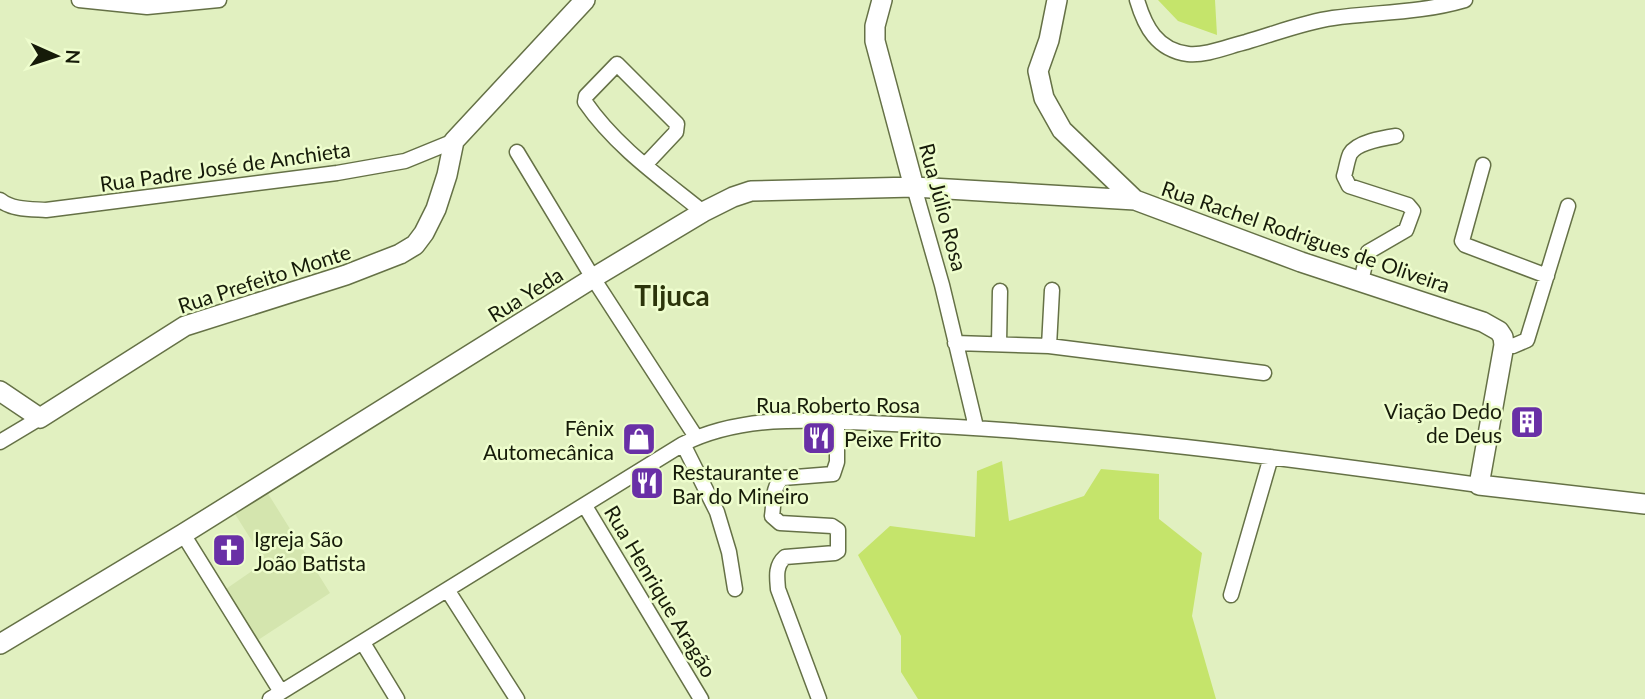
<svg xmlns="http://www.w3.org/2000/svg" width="1645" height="699" font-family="Lato,sans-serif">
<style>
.built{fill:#d4e5ae}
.green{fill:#c5e46b}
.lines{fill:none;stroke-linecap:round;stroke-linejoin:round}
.street-casing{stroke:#657146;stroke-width:17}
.secondary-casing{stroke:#657146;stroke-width:22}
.street{stroke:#fff;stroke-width:14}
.secondary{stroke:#fff;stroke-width:19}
.labels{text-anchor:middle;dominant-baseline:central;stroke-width:5;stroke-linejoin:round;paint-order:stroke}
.street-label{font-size:21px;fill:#161b09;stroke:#eefdcd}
.poi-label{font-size:21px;fill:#161b09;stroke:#eefdcd;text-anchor:start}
.district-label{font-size:28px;font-weight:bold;fill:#2c350b;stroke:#eefdcd}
</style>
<rect width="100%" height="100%" fill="#e1f0c0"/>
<path class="built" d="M267,492L330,593L255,642L223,591L265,562L235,514Z"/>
<path class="green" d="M1158,0H1215L1217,35L1178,21Z
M1002,461L1009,521L1084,496L1101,469L1159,474V519L1202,553L1192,616L1216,699H918L901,672V636L858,555L890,526L975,537L977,471Z"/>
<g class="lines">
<g class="street-casing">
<path id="street" d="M79,0L147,7L219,0
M1137,0C1145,27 1157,50 1188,54C1206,56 1229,46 1246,42C1274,34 1304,22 1333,18C1378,12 1421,13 1465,0
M517,152L593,278L696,437
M645,165L676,132L677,124L617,64L586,96L585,102C616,147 661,178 703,212
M1483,165L1462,241L1465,245L1547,276
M914,187L942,285L976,427
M0,200C12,210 31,209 46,210L337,173L405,161L454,141
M1361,281L1368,252L1406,230L1413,211L1408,205L1349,186L1344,176C1346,170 1347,161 1350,154C1357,142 1383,138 1396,136
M955,343L1049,346L1264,373
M999,343L1000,291
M1504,345L1513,346L1527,340L1568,206
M1049,346L1052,290
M0,442L40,418
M683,444L717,512L729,552L735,589
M585,506L701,699
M183,534L281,692
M448,591L517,699
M1231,595L1271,457
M363,643L397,699
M270,699L683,444C747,412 823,421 892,424C1088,431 1284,458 1479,485
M819,699L778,589C777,577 775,566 785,557L835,553L838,551V530L832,526L780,523L772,516C774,504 772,485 783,478L833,474L837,462V422"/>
</g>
<g class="secondary-casing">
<path id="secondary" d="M882,0L875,26V41L914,187
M1057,0L1049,40L1038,71L1044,98L1062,130L1135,200L1301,262L1483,322L1499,331L1503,337L1504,345L1479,485L1645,504
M0,391L40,418L185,326L346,275L400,254L415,245L424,233L436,209L447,175L454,141L585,0
M0,644L183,534L593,278L703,212L733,197L751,191L914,187L1135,200"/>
</g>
<use href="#street" class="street"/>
<use href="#secondary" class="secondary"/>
</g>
<defs>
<g id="building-square" transform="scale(1.75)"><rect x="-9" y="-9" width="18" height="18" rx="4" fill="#6930a6" stroke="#eefdcd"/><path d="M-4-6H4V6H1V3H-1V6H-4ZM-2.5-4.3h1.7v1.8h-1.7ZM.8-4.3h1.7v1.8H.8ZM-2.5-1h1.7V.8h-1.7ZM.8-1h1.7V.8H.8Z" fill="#fff"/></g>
<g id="restaurant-square" transform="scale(1.75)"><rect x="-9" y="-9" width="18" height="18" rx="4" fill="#6930a6" stroke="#eefdcd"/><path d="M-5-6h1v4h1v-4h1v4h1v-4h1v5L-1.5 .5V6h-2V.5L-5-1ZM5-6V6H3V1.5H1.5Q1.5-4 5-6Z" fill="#fff"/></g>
<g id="shop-square" transform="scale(1.75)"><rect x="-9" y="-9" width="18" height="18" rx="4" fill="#6930a6" stroke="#eefdcd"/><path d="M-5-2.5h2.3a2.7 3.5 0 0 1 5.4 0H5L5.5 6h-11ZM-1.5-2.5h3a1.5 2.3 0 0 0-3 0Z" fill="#fff"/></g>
<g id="church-square" transform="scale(1.75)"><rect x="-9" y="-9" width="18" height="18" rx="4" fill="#6930a6" stroke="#eefdcd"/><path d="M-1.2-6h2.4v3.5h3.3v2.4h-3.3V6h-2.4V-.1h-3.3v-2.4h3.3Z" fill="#fff"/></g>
</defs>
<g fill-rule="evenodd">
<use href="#building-square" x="1527" y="422"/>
<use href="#restaurant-square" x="819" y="438"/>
<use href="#shop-square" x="639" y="439"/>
<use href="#restaurant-square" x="647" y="483"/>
<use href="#church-square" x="229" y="550"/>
</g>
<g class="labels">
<g class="street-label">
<text transform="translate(225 166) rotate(-8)">Rua Padre José de Anchieta</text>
<text transform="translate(944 207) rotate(75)">Rua Júlio Rosa</text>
<text transform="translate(1306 236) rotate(19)">Rua Rachel Rodrigues de Oliveira</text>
<text transform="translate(264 278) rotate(-18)">Rua Prefeito Monte</text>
<text transform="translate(525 294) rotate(-32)">Rua Yeda</text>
<text x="838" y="404">Rua Roberto Rosa</text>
<text transform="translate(661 591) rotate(59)">Rua Henrique Aragão</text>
</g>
<g class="poi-label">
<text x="1502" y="410" text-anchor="end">Viação Dedo<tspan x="1502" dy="24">de Deus</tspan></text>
<text x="614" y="427" text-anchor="end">Fênix<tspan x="614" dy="24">Automecânica</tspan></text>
<text x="844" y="438">Peixe Frito</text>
<text x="672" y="471">Restaurante e<tspan x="672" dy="24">Bar do Mineiro</tspan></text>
<text x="254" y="538">Igreja São<tspan x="254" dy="24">João Batista</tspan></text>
</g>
<g class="district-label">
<text x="672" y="295">TIjuca</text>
</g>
</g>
<g transform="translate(56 56) rotate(93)" stroke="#eefdcd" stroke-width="5" paint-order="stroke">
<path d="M0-5L12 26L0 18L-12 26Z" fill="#161b09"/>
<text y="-10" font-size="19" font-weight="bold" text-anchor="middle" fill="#161b09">N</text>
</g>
</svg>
